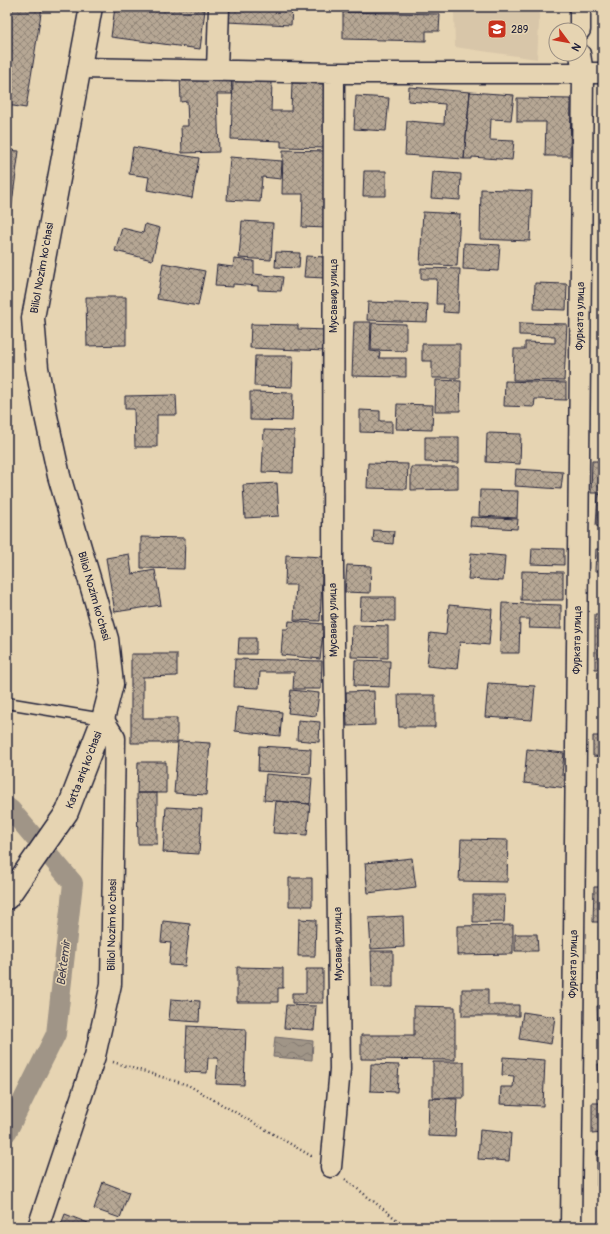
<svg xmlns="http://www.w3.org/2000/svg" width="610" height="1234" font-family="Pangolin,sans-serif">
<style>
.built{fill:#d8c6a9}
.water{fill:url(#water-waves);stroke:#6e6769}
.lines{fill:none;stroke-linecap:round;stroke-linejoin:round}
.canal{stroke:#a09587;stroke-width:20}
.building{fill:url(#building-cross-hatch);stroke:#22223b}
.service-casing{stroke:#22223b;stroke-width:13}
.minor-casing{stroke:#22223b;stroke-width:23}
.tertiary-casing{stroke:#22223b;stroke-width:25}
.path{stroke:#22223b;stroke-width:2.5;stroke-dasharray:1 3;stroke-linecap:butt}
.service{stroke:#e6d4b2;stroke-width:10}
.minor{stroke:#e6d4b2;stroke-width:20}
.tertiary{stroke:#e6d4b2;stroke-width:22}
.labels{text-anchor:middle;dominant-baseline:central;stroke-width:3;stroke-linejoin:round;paint-order:stroke}
.poi-label{font-size:11px;fill:#22223b;stroke:#e6d4b2;text-anchor:start}
.street-label{font-size:11px;fill:#22223b;stroke:#e6d4b2}
.water-label{font-size:12px;font-style:italic;fill:#423f4e;stroke:#e6d4b2}
</style>
<defs>
<pattern id="water-waves" width="16" height="10" patternUnits="userSpaceOnUse"><rect width="16" height="10" fill="#a09587"/><path d="M0 5q4-4 8 0t8 0" fill="none" stroke="#827970"/></pattern>
<pattern id="building-cross-hatch" width="8" height="8" patternUnits="userSpaceOnUse"><rect width="8" height="8" fill="#b6a794"/><path d="M0 0l8 8M0 8l8-8" fill="none" stroke="#94887a"/></pattern>
</defs>
<rect width="100%" height="100%" fill="#e6d4b2"/>
<filter id="ink" filterUnits="userSpaceOnUse"><feTurbulence type="fractalNoise" baseFrequency=".025" numOctaves="2"/><feDisplacementMap in="SourceGraphic" scale="8" xChannelSelector="R" yChannelSelector="G"/><feConvolveMatrix kernelMatrix="1 2 1 2 8 2 1 2 1" color-interpolation-filters="sRGB"/></filter>
<g filter="url(#ink)">
<path class="built" d="M418,7H540L537,59L455,47L454,11Z"/>
<path class="water" d="M275,1037L313,1041L312,1060L273,1057Z"/>
<g class="lines">
<path class="canal" d="M7,807L11,810L73,883L56,1034L7,1132"/>
</g>
<path class="building" d="M7,7H42L26,108L7,105Z
M115,7H183L205,10L200,49L111,37Z
M228,7H341V10L292,8L291,25L227,22Z
M343,12L440,14L439,31H426V41L343,39Z
M231,76L232,94H217L219,152L182,153L181,126H188L187,101L181,102L180,77Z
M233,81L272,82L271,111H291L292,83L325,84L327,148L281,147V141L231,139Z
M409,87L470,92L464,159L405,155L407,121L444,124L445,104L408,101Z
M470,92L514,95L511,120L491,119L490,140L514,141L512,160L472,157V159H464Z
M356,96L389,98L386,131L354,129Z
M517,98L571,99L570,156H545L546,122H517Z
M133,147L199,158L192,198L147,190L149,177L129,174Z
M7,150L19,151L7,240Z
M283,150L327,151L326,228L302,227L303,194H282Z
M230,157L282,161L281,179L262,177L260,202L227,200Z
M364,171H386V196H363Z
M433,172L461,174L460,200L431,198Z
M481,189L532,191L530,241L480,239Z
M423,212L460,214L457,266L420,264Z
M242,221L273,223L271,260L239,258Z
M145,224L160,228L152,260L115,251L122,228L143,233Z
M464,243L500,245L498,271L463,269Z
M276,252L300,253L299,268L275,267Z
M306,256L327,257L325,278L304,277Z
M234,259L254,261V274L283,277L281,291L258,290V286L233,284V287L215,286L217,265L233,267Z
M163,263L205,271L198,306L157,299Z
M421,268L460,269L458,313L443,312L444,304H436L437,279H421Z
M535,283L567,284L566,310L534,309Z
M86,297H126V345L87,346Z
M368,302L428,304L427,322L367,320Z
M354,322H371L370,351L380,352L379,358H406V377L352,376Z
M372,323L406,324V351L371,350Z
M519,323L567,324L564,381L513,380L514,349H525V342L555,343V336L519,335Z
M251,324L298,325V329L327,330L326,351L250,348Z
M422,344H460V378H432V361H422Z
M255,356H293L292,387L254,386Z
M436,380L461,381L460,411H435Z
M505,381L566,383V400L535,399L534,407L504,406Z
M250,392L293,393L292,421L250,420Z
M176,395L177,415H157V447H135L134,409H125V396Z
M397,404L433,405L432,430L396,429Z
M360,410L380,411V421H392V433L360,432Z
M264,430L294,431L293,473L262,472Z
M487,433L521,434L520,464L486,462Z
M425,437H459V463L425,462Z
M592,461H603V493H591Z
M368,463L408,464L407,489L367,488Z
M411,467H458V489L411,490Z
M516,469L563,472L561,489L515,486Z
M277,483L279,516L245,518L243,485Z
M480,490L518,491L517,518L479,516Z
M598,494L603,495V527L596,526Z
M471,517L518,519L517,529L470,526Z
M374,530L394,531L393,544L373,542Z
M141,537L185,538L184,569L141,568Z
M532,548L564,549V565L531,564Z
M596,549H603V571H595Z
M471,553L505,556L503,581L468,579Z
M129,554L132,574L155,570L161,605L115,612L106,558Z
M286,555L323,557L320,621L294,620L296,585H285Z
M347,565L371,566L370,593L345,592Z
M522,571L563,572V600H521Z
M601,593H603V607H601Z
M361,597H395V621L360,620Z
M502,603L561,605V629L529,628L530,619H520L519,653H500Z
M449,605L492,609L489,645L460,642L457,669L427,666L430,633L446,635Z
M595,614H603V669H595Z
M289,621L324,624L320,659L281,655L283,629H288Z
M352,625L388,626V658L351,657Z
M239,638H256V654H238Z
M131,654H177V676L143,677V718H177V743H131Z
M235,659L322,661L321,689H293L294,672H260L259,688L234,687Z
M355,660L390,661L389,687L354,686Z
M488,683L535,686L532,720L485,717Z
M291,690L319,693L316,716L288,713Z
M374,691L375,725L347,726L346,692Z
M398,695H435V727H399Z
M237,707L282,712L280,736L235,731Z
M298,720L320,722L319,742L297,740Z
M593,736H603V757L593,756Z
M178,741L210,743L206,795L174,793Z
M259,746L311,749L310,774L258,771Z
M527,749L564,753L562,775H568L567,788L524,783Z
M138,762H166V793H137Z
M266,774L312,778L310,804L264,800Z
M137,793H157V844H138Z
M276,801L310,804L307,835L273,833Z
M166,807L202,809L199,854L163,852Z
M461,839L508,840L507,882L459,881Z
M412,858L416,887L368,893L365,863Z
M289,878H312V906H289Z
M594,887H603V922H593Z
M473,895H505L504,922H473Z
M403,916L404,947L371,949L369,918Z
M299,919L316,920L315,956H298Z
M163,921L190,924L185,966L169,965L171,943L161,942Z
M513,925V954L457,955V926Z
M599,926H603V980H599Z
M515,934H537L538,951H515Z
M371,951H393V987H372Z
M237,967L283,968V988H278V1002H237Z
M306,969H323V1003H292V993H306Z
M462,989H488V1005H519V1016H462Z
M171,999L200,1001L199,1022L169,1020Z
M286,1005L316,1006L314,1030L284,1028Z
M414,1006L455,1007V1060L361,1059V1035H414Z
M597,1006H603V1034H598Z
M523,1012L555,1017L551,1044L519,1039Z
M187,1026L246,1029L244,1085L216,1084L218,1058H208L207,1073L185,1072Z
M503,1057L545,1060L543,1106L500,1104L501,1087H513L514,1076L502,1075Z
M433,1062H464V1098H433Z
M371,1064L399,1065L397,1092L370,1091Z
M598,1064H603V1093H600Z
M429,1098L457,1099L455,1137L428,1136Z
M592,1103H603V1133L592,1134Z
M480,1130L511,1133L509,1161L478,1159Z
M597,1151H603V1186H597Z
M103,1182L129,1192L120,1218L94,1209Z
M65,1214L88,1223L86,1227H60Z"/>
<g class="lines">
<g class="service-casing">
<path id="service" d="M7,703L103,719"/>
</g>
<g class="minor-casing">
<path id="minor" d="M580,30V7
M79,68L334,73H603
M217,70L219,7
M331,1167L340,1069L333,569L334,73
M38,1227L95,1056L111,984L115,738L103,719
M571,1227L583,73L580,54"/>
</g>
<g class="tertiary-casing">
<path id="tertiary" d="M7,898L67,812L103,719L112,684L107,639L59,476L46,416L37,368L33,318L91,7"/>
</g>
<path class="path" d="M113,1062L188,1085L313,1157
M345,1179L401,1223L438,1227"/>
<use href="#service" class="service"/>
<use href="#minor" class="minor"/>
<use href="#tertiary" class="tertiary"/>
</g>
</g>
<defs>
<g id="school-square" transform="scale(1)"><rect x="-9" y="-9" width="18" height="18" rx="4" fill="#c8321e" stroke="#e6d4b2"/><path d="M0-5L7-2L0 1L-7-2ZM-4 1L0 2.5L4 1V4Q0 6-4 4Z" fill="#fff"/></g>
</defs>
<g fill-rule="evenodd">
<use href="#school-square" x="497" y="29"/>
</g>
<g class="labels">
<g class="poi-label">
<text x="511" y="29">289</text>
</g>
<g class="street-label">
<text transform="translate(42 268) rotate(-80)">Biliol Nozim ko'chasi</text>
<text transform="translate(333 296) rotate(-90)">Мусаввир улица</text>
<text transform="translate(580 316) rotate(-89)">Фурката улица</text>
<text transform="translate(94 596) rotate(74)">Biliol Nozim ko'chasi</text>
<text transform="translate(333 620) rotate(-91)">Мусаввир улица</text>
<text transform="translate(577 640) rotate(-89)">Фурката улица</text>
<text transform="translate(84 770) rotate(-69)">Katta ariq ko'chasi</text>
<text transform="translate(112 925) rotate(-89)">Biliol Nozim ko'chasi</text>
<text transform="translate(338 944) rotate(-91)">Мусаввир улица</text>
<text transform="translate(573 964) rotate(-89)">Фурката улица</text>
</g>
<g class="water-label">
<text transform="translate(64 963) rotate(-83)">Bektemir</text>
</g>
</g>
<rect width="610" height="1234" fill="none" stroke="#e6d4b2" stroke-width="24"/>
<rect x="12" y="12" width="586" height="1210" fill="none" stroke="#22223b" stroke-width="1.5" filter="url(#ink)"/>
<g transform="translate(568 42) rotate(122)"><circle r="19" fill="#e6d4b2" stroke="#988d82"/>
<path d="M0-3L7 15L0 10L-7 15Z" fill="#c8321e"/>
<text y="-6" font-size="11" font-weight="bold" text-anchor="middle" fill="#22223b">N</text>
</g>
</svg>
